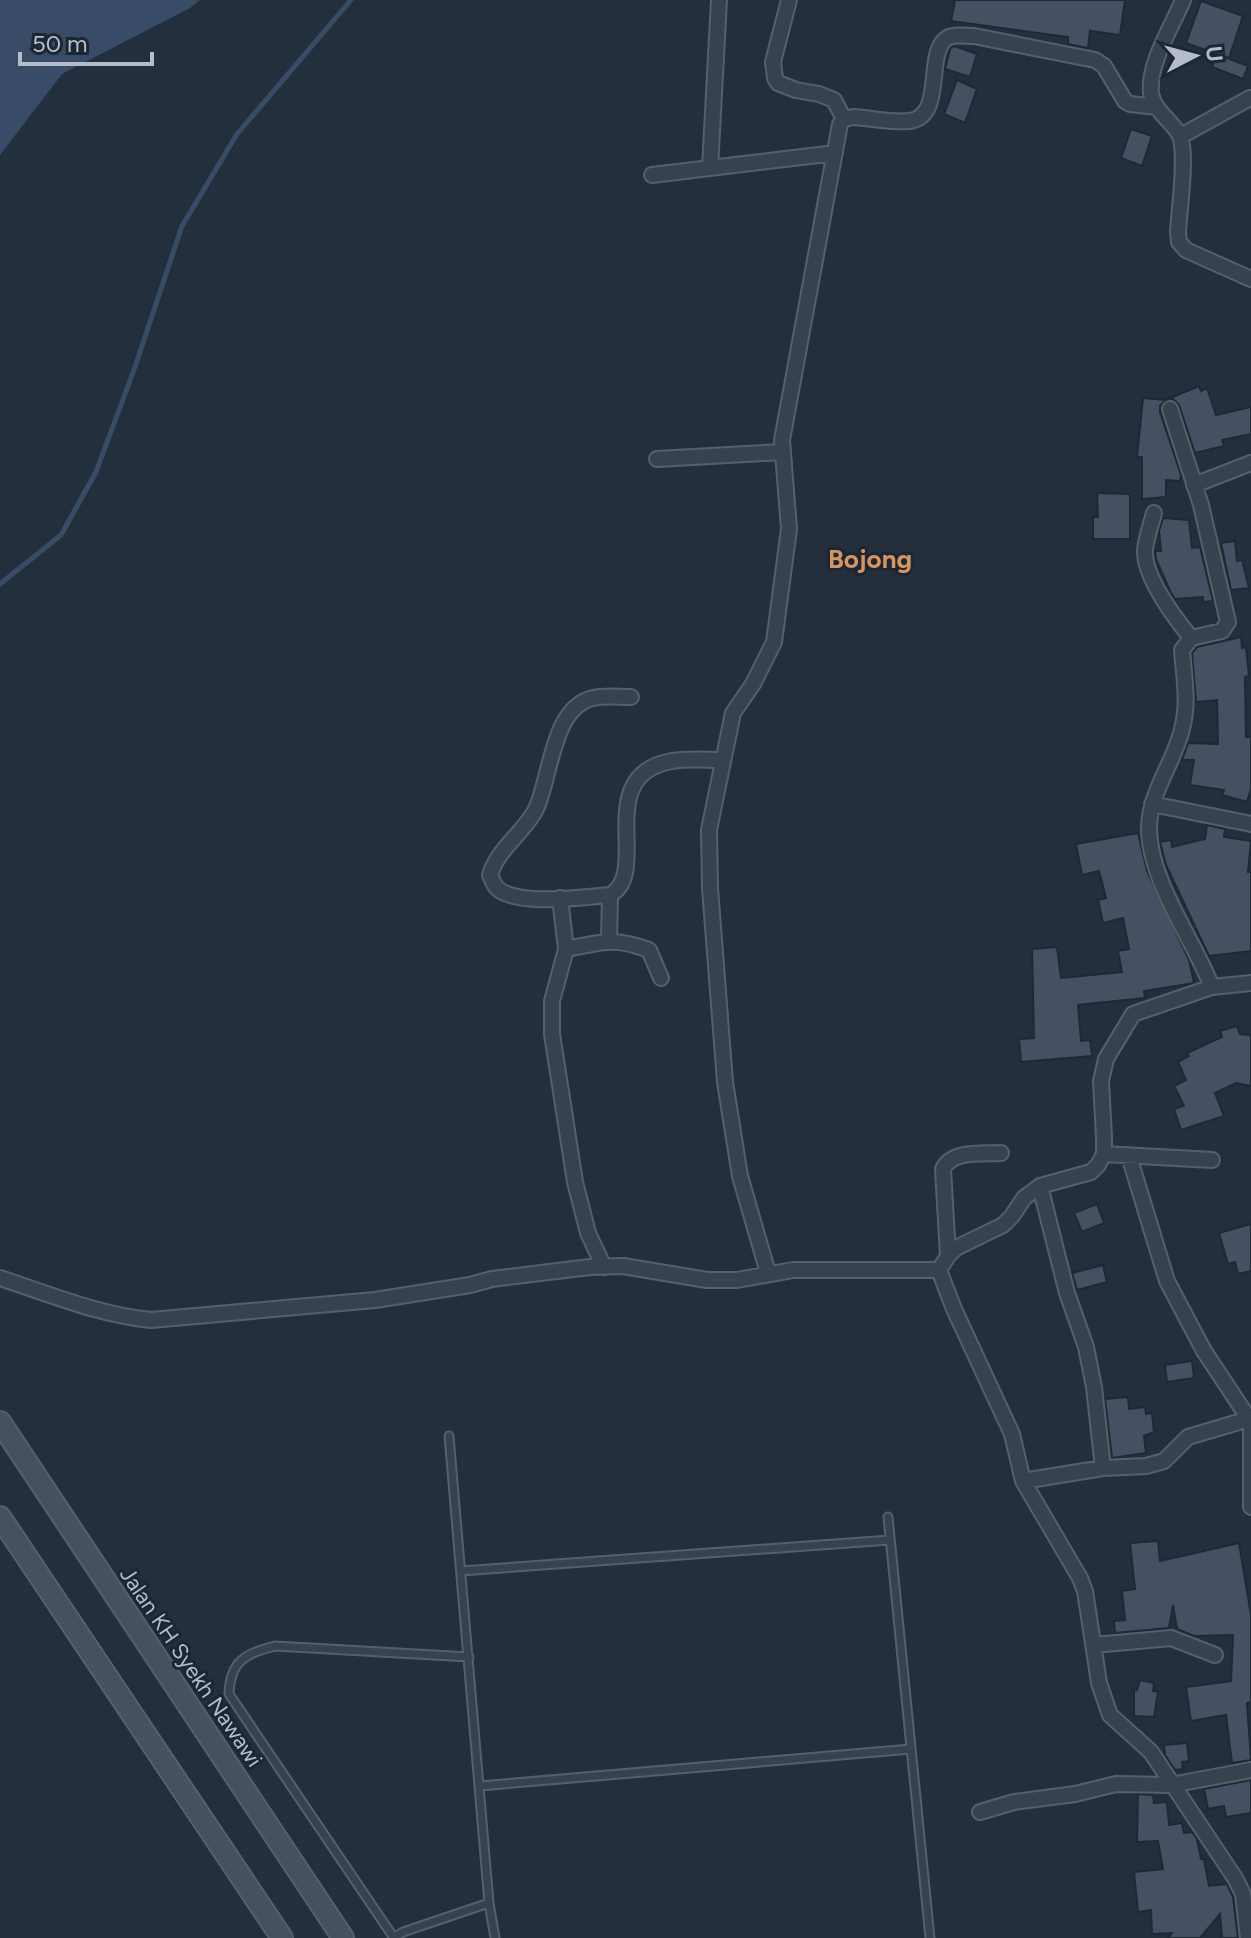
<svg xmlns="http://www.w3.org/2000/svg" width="1251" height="1938" font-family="Figtree,sans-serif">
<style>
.water{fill:#394c67}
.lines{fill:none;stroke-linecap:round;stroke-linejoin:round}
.stream{stroke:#394c67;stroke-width:5}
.building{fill:#455162;stroke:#1f2835;stroke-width:2}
.service-casing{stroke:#565f6c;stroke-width:11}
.minor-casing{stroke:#565f6c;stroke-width:18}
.secondary-casing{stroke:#565f6c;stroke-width:24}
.service{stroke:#38414e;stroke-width:7}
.minor{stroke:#38414e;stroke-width:14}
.secondary{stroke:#465061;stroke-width:20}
.labels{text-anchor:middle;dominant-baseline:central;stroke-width:6;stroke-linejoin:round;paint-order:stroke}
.street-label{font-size:22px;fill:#b4bcc9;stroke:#1d2633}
.quarter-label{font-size:26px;font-weight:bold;fill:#d59563;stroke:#1d2633}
</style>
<rect width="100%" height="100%" fill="#242f3e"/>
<path class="water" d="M0,0H200L190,8L62,74L0,155Z"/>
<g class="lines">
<path class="stream" d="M0,584L61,535L96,472L135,367L182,226L237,134L351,0"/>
</g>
<path class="building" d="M955,0H1125L1120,35L1090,31L1088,48L1068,44V37L951,21Z
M1201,1L1243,16L1229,58L1222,56L1248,66L1243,79L1212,67L1217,54L1186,43Z
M954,46L977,54L970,77L945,69L950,49Z
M957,80L977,89L965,123L944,114Z
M1131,129L1152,136L1142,166L1121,158Z
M1199,386L1201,391L1207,388L1216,415L1251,407V434L1222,440L1224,446L1195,453L1179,405L1173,399H1168Z
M1143,398L1166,400L1160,406V412L1181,475L1180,481L1166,480V497L1142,499V457H1137Z
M1097,493L1130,494V539H1093V517H1098Z
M1163,518L1189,520L1192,548L1200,547L1213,601L1203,602V597L1175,599L1170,591L1156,559L1155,551H1161L1159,531Z
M1235,541L1237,561L1242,560L1249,588L1231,590L1221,543Z
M1241,637L1242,648L1246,647L1249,676L1245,677L1246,737H1251V789L1247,802L1222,795L1224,790L1190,785L1194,760H1182L1188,743L1218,744L1217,700L1196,702L1192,653L1197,647Z
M1207,825L1225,829L1224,837L1251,841L1248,872H1251V951L1209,956L1166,865L1160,842L1171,840L1172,847L1205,839Z
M1138,833L1147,871L1189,960L1194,983L1144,991L1145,998L1078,1005L1081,1041L1090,1040L1092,1056L1021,1062L1019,1039L1034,1038L1032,949L1057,947L1061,978L1122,972L1118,951L1129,949L1123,918L1103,923L1098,900L1106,898L1099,871L1082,875L1076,844Z
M1237,1026L1240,1034L1251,1035V1086L1236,1083L1215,1093L1224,1116L1181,1130L1174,1109L1184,1106L1174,1086L1186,1080L1178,1062L1189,1056L1187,1053L1222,1037L1220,1031Z
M1097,1204L1104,1223L1082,1232L1074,1213Z
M1251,1224V1271L1238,1274L1235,1262L1228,1264L1219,1233Z
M1103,1265L1107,1282L1077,1290L1072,1273Z
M1192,1361L1194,1378L1167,1382L1165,1365Z
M1128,1397L1129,1409L1145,1407L1146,1414L1152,1413L1154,1432L1144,1436L1146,1453L1112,1458L1105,1399Z
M1158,1541L1160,1561L1239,1543L1251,1615V1702L1247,1703L1251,1760L1232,1763L1226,1715L1191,1721L1186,1687L1231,1681L1233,1635L1194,1636L1177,1629L1173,1605L1169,1628L1115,1633L1114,1621L1125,1620L1122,1591L1135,1589L1130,1543Z
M1140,1680L1154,1683L1153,1691L1158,1692L1154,1717L1134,1716V1690H1137Z
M1187,1743L1189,1761L1182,1762L1183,1769L1175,1770L1165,1755L1164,1745Z
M1251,1780V1813L1226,1817L1224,1806L1208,1809L1204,1789Z
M1138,1794L1153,1795L1154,1803L1167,1802L1169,1825L1182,1823L1184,1833L1192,1832L1197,1839L1201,1859H1204L1209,1886L1227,1884L1233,1897L1238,1938H1222L1220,1914L1200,1938H1168L1172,1933L1152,1934L1151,1910L1138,1912L1134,1872L1163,1869L1158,1841L1137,1842Z"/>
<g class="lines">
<g class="service-casing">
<path id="service" d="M449,1436L489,1903
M888,1517L930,1938
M461,1571L890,1540
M480,1786L911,1749
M394,1938L229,1694C230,1661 246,1653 275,1646L469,1657
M394,1938L403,1932L489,1903L495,1938"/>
</g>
<g class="minor-casing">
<path id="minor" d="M789,0L773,62L775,78L778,83L796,90L819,94L834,100L844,119
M1183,0C1172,27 1148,63 1151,93C1153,110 1171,120 1179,134C1188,150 1179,211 1178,232L1179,242L1186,250L1251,279
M1181,136L1250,98
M710,168L719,0
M652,175L835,153
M1170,409L1201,505L1228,622L1222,631L1191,638L1182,650C1184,676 1189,704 1182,729C1174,763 1149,793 1149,828C1149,880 1193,939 1212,987
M657,459L782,452
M1194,485L1251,463
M1154,513C1151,525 1146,538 1145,550C1143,576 1175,618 1191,638
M631,697C619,697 605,695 593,698C552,707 551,777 536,809C524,833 498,848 490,875C492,879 493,883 496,887C514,907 584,897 610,895C652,872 591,775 672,761C688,758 707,760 723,760
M1152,804L1251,824
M560,898L566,949L552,1001V1034L575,1182L588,1233L604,1267
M609,940L610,895
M566,949C603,943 611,936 649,950L661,978
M1104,1154L1212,1160
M948,1256L943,1169C952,1150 982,1154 1001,1153
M768,1273L740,1176L725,1082L710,888L709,830L733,713L753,684L774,642L789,529L782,440L840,124L844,119L853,117C871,118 892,123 909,121C947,117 923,49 949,37C957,34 966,36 974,36L1095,60L1104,66L1125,101L1130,104L1157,107
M0,1278C49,1294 99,1315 151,1320L375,1300L470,1285L492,1279L590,1267L623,1266L707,1280H737L793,1270H939
M1251,1419V1507
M1103,1468L1146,1466L1164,1461L1188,1437L1249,1419L1204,1351L1167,1281L1129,1156
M1023,1481L1103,1468L1094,1387L1086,1347L1067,1293L1040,1186
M1094,1645L1171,1638L1215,1655
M980,1812L1014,1802L1075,1794L1116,1784L1171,1785L1251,1770
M1248,1938L1243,1894L1235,1878L1151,1752L1110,1715L1099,1683L1085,1591L1080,1578L1023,1481L1012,1434L954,1309L939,1270L948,1256L956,1248L1003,1225L1012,1216L1024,1198L1040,1186L1091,1172L1098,1165L1104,1154V1137L1101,1081L1106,1059L1133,1014L1212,987L1251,983"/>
</g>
<g class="secondary-casing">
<path id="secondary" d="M0,1422L343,1938
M0,1517L282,1938"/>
</g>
<use href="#service" class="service"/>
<use href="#minor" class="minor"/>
<use href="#secondary" class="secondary"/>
</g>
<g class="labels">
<g class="street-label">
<text transform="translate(191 1667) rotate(56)">Jalan KH Syekh Nawawi</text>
</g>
<g class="quarter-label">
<text x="870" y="559">Bojong</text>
</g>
</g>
<g transform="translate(1195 56) rotate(84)" stroke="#1d2633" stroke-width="6" paint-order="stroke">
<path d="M0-6L14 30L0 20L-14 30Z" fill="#b4bcc9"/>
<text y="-12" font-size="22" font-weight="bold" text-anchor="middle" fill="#b4bcc9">U</text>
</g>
<path d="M20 52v12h132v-12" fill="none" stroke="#b4bcc9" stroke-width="4"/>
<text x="32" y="52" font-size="24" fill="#b4bcc9" stroke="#1d2633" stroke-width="6" paint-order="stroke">50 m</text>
</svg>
